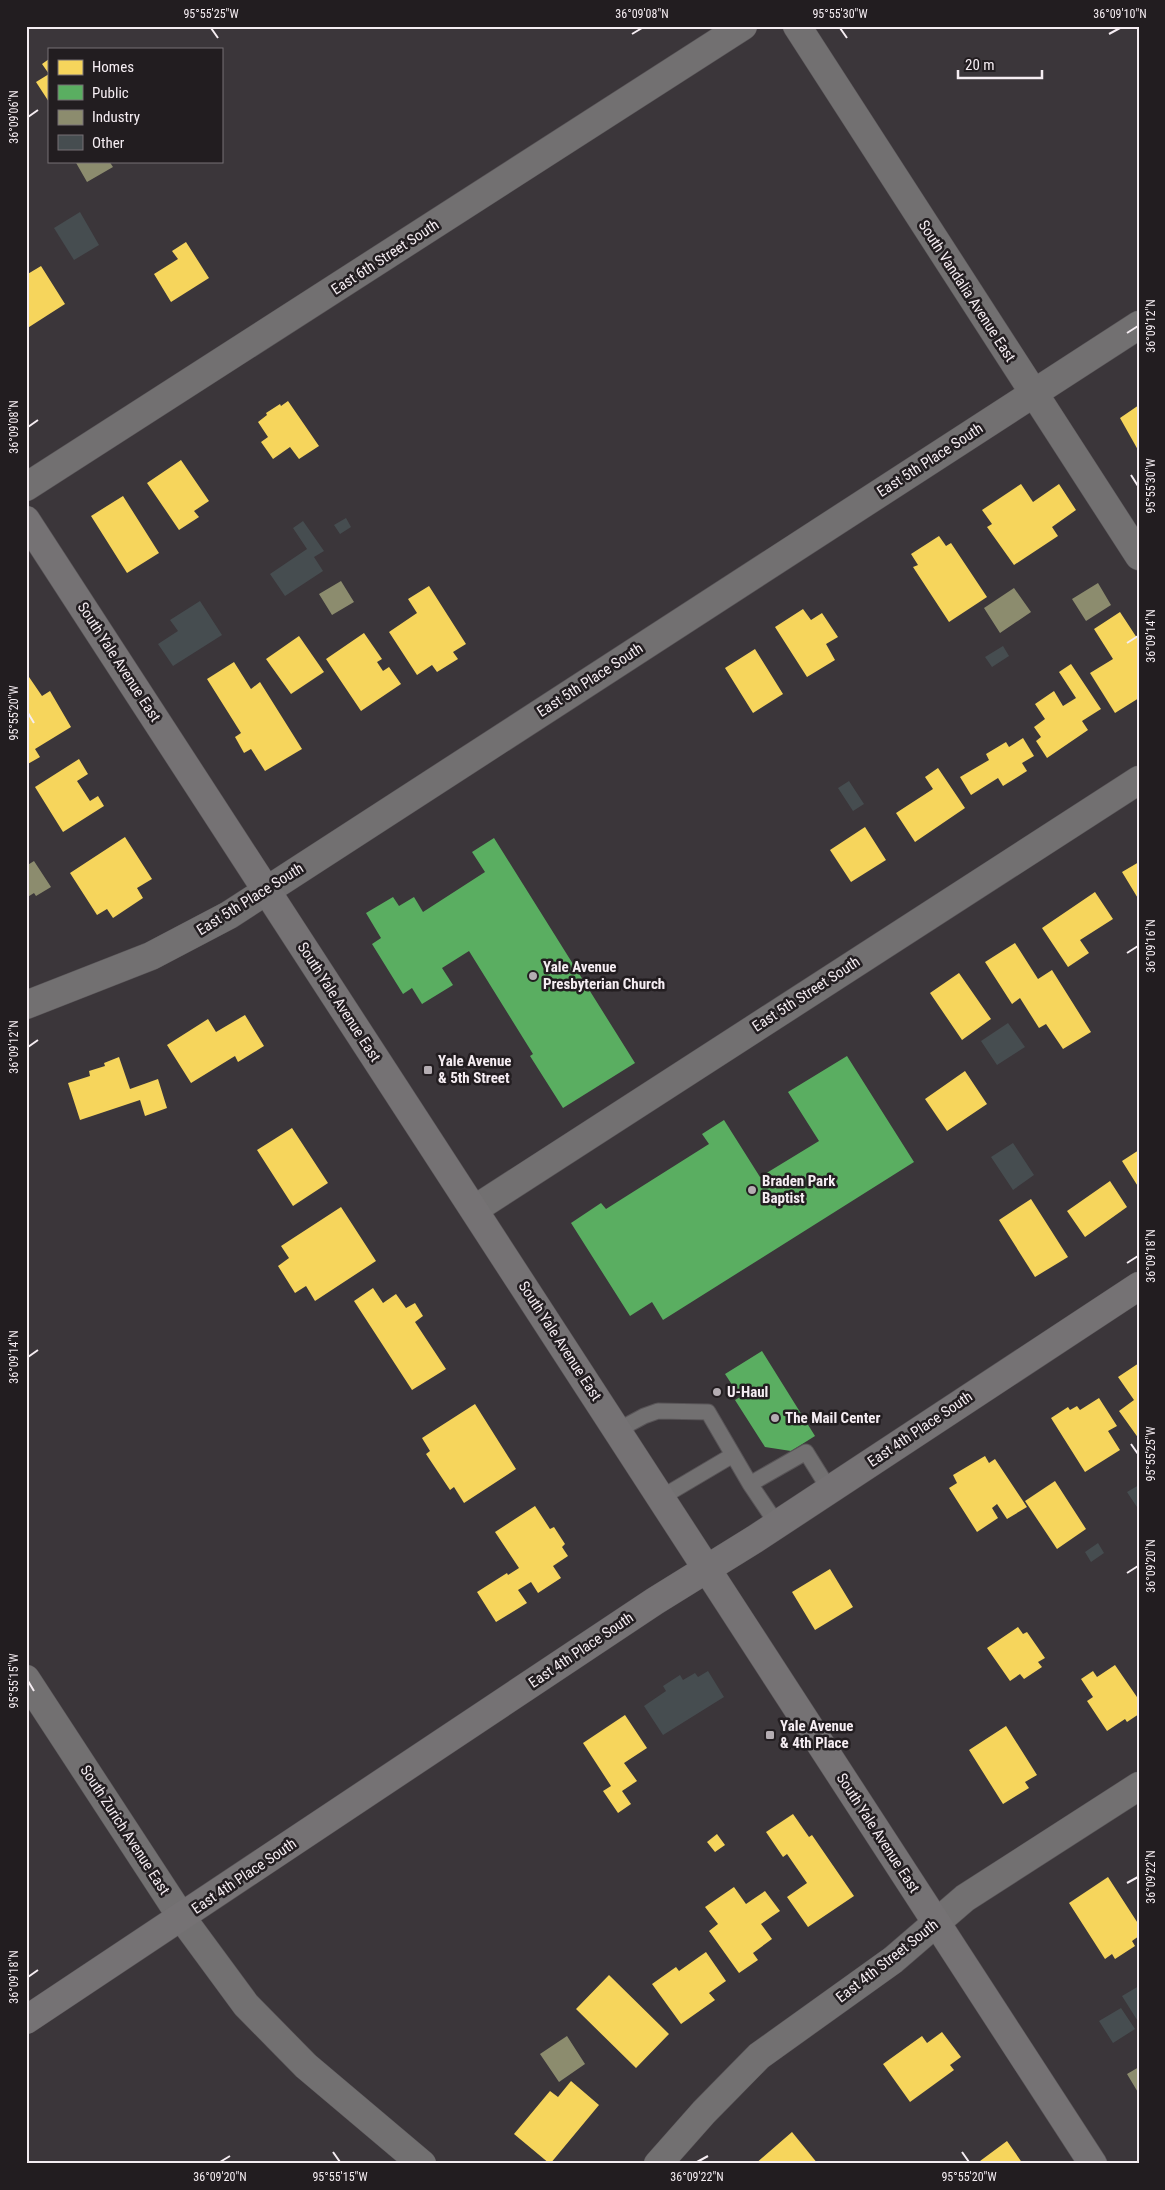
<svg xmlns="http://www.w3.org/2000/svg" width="1165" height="2190" font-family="'Roboto Condensed',sans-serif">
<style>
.homes{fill:#f6d55c}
.public{fill:#5aae61}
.industry{fill:#8c8c6e}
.building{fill:#464d50}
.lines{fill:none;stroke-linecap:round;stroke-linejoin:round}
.lane-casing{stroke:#585457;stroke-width:17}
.street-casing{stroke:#585457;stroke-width:29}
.secondary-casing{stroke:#585457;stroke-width:29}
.lane{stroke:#727071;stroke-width:15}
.street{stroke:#727071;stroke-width:28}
.secondary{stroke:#757274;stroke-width:28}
.ticks{fill:none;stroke:#f5edf2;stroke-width:2}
.poi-dot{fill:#b4adb2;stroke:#221d20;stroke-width:2}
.labels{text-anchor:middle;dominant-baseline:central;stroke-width:5;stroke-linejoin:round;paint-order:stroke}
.street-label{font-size:15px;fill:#f5edf2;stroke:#221d20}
.poi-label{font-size:15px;font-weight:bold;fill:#f5edf2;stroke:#221d20;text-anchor:start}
.neatline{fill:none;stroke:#f5edf2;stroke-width:2}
.ticks-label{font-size:12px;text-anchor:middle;fill:#f5edf2}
</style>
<rect width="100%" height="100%" fill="#3b363a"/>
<path class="homes" d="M49,59V102L36,82L49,74L42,64Z
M186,242L209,278L171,302L154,274L178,259L172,251Z
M41,266L65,304L26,329V275Z
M288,401L319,446L299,459L290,447L273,459L261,442L268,437L258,422L267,415L266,413L280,404L281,406Z
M1139,405V449L1138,450L1120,418Z
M181,460L209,501L194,511L199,517L179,530L147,483Z
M1021,484L1033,502L1059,484L1076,510L1052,527L1058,536L1014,565L987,527L992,524L982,510Z
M123,496L159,553L127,573L91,516Z
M939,536L946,546L951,543L987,597L949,622L913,567L918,565L911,554Z
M429,586L466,644L453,652L458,659L437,672L432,665L417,675L389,632L417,613L408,599Z
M803,609L811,620L822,613L838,637L826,644L835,660L807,677L775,627Z
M1120,612L1139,641L1137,646L1139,650V698L1115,713L1090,673L1113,659L1094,629Z
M364,633L382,659L377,662L383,671L389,667L401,684L361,711L326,659Z
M299,636L324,672L291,694L266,659Z
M755,649L783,694L753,713L725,668Z
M234,662L251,689L260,682L302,749L265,771L251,749L244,753L235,737L241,733L207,679Z
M1071,664L1101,709L1082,721L1088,730L1047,758L1036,741L1041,737L1034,727L1045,719L1035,704L1054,691L1063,706L1076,698L1059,672Z
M29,677L42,696L50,691L71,727L35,749L40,757L26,765V678Z
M1023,738L1034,756L1022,763L1027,771L1003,786L998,778L971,795L960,777L989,760L986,754L1006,742L1009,747Z
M79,759L88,774L77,781L90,801L98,796L104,806L63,832L35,787Z
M938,768L965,808L915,842L896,813L933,789L925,777Z
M865,827L886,860L851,882L830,850Z
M125,837L152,879L137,888L143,898L113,918L107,909L97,915L70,873Z
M1139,862V900L1122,872Z
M1095,892L1113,919L1080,940L1089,953L1068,967L1042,928Z
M1015,943L1038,979L1052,970L1091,1032L1063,1049L1046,1024L1039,1028L1020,998L1012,1004L985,962Z
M959,973L991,1019L962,1040L930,993Z
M245,1015L264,1046L238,1062L235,1056L191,1083L167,1045L208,1019L216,1032Z
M119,1057L130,1089L158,1079L167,1108L145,1116L140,1100L80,1120L68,1083L90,1076L89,1071L105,1066L104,1063Z
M965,1071L987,1104L947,1131L925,1099Z
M292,1128L328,1183L293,1206L257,1150Z
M1139,1150V1188L1122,1161Z
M1110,1181L1127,1207L1085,1237L1067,1211Z
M1031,1199L1068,1257L1035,1277L999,1220Z
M341,1207L376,1261L315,1301L306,1286L295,1293L278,1266L289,1258L281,1246Z
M373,1288L383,1303L396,1294L406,1308L415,1303L423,1316L415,1322L446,1369L412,1390L354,1301Z
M1139,1363V1439L1119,1411L1134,1400L1118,1377Z
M1099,1398L1117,1426L1108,1431L1120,1450L1085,1472L1051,1418L1068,1407L1070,1410L1077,1406L1080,1410Z
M475,1404L516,1469L464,1503L454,1487L450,1490L426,1454L430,1451L422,1438Z
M985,1456L989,1463L995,1459L1027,1507L1007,1519L997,1504L992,1508L998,1518L977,1532L949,1488L957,1483L953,1475Z
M1055,1481L1086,1529L1057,1549L1025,1501Z
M535,1506L550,1529L554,1527L565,1544L562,1547L568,1556L553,1566L561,1578L538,1593L531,1582L518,1590L527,1603L496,1622L477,1592L507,1573L508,1575L519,1568L495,1532Z
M830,1569L853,1607L815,1630L792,1592Z
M1018,1627L1023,1634L1027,1632L1045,1658L1038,1662L1042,1667L1024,1679L1020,1674L1010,1681L987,1648Z
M1115,1665L1139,1700V1714L1127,1722L1125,1719L1107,1731L1087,1701L1093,1697L1081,1679L1093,1671L1097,1677Z
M625,1715L647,1748L624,1763L637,1781L622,1791L631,1804L618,1813L603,1791L611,1786L583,1743Z
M1006,1726L1037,1775L1025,1782L1029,1788L1003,1804L969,1750Z
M793,1814L809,1837L812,1835L854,1896L808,1927L787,1897L807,1883L787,1854L783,1857L766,1832Z
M717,1834L725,1845L715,1852L707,1842Z
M1108,1877L1139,1925V1936L1132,1941L1135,1946L1115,1959L1112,1954L1105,1959L1069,1903Z
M734,1887L746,1904L765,1891L780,1911L761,1924L772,1939L753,1953L758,1960L739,1973L709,1931L718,1924L705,1907Z
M706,1952L726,1981L709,1993L715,2000L681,2024L652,1984L676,1967L679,1971Z
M609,1975L669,2034L636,2068L576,2009Z
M942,2032L961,2057L950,2065L954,2070L910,2102L883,2064L922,2036L927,2043Z
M571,2081L599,2105L550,2164L514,2134L550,2091L558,2097Z
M792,2132L818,2164H755Z
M1007,2141L1023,2164H976Z"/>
<path class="public" d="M494,838L635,1063L563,1108L530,1056L533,1054L469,951L442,968L453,985L422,1004L412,988L403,994L372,944L381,938L366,913L393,897L399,906L414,897L423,912L485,872L472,852Z
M847,1056L914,1162L663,1320L652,1302L630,1316L571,1223L601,1203L606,1209L709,1144L702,1134L724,1120L760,1177L819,1141L788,1092Z
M762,1351L815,1436L791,1451L765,1447L735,1400L740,1397L725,1374Z"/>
<path class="industry" d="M75,161H109L113,167L87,182Z
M341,581L354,602L332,615L319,594Z
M1098,583L1111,605L1086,621L1072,599Z
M1014,588L1031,612L1000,633L984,608Z
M34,861L51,887L36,896L34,893L26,898V866Z
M567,2036L585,2064L559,2082L540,2054Z
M1139,2067V2094L1127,2074Z"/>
<path class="building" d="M80,212L99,245L74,260L54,228Z
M346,518L351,527L340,534L334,525Z
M303,521L324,551L314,557L323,571L285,596L270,574L307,549L293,528Z
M200,601L222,635L173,666L158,644L178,631L170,620Z
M1003,646L1009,656L992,667L985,657Z
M849,781L864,804L853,811L838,788Z
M1008,1023L1025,1047L997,1065L981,1041Z
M1013,1143L1034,1175L1013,1190L991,1157Z
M1139,1485V1510L1127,1492Z
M1098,1543L1104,1553L1091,1562L1085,1552Z
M708,1671L724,1697L663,1735L644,1706L666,1691L663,1686L680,1675L683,1680L695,1673L698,1677Z
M1139,1986V2023L1122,1996Z
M1121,2008L1135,2029L1113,2043L1099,2021Z"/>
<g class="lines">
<g class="lane-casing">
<path id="lane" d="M618,1430L644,1416L658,1411L708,1412L750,1484L777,1524
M750,1484L806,1452L829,1489
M662,1497L733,1455"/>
</g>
<g class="street-casing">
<path id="street" d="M797,26L1139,556
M26,487L743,26
M26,1005L151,956L229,915L1139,325
M475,1209L1139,780
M26,1679L182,1918L246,2005L306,2066L422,2164
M658,2164L704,2112L759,2056L893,1960L965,1898L1139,1786"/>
</g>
<g class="secondary-casing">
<path id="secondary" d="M26,520L1093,2164
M26,2020L655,1601L755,1539L1139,1286"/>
</g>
<use href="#lane" class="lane"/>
<use href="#street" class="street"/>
<use href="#secondary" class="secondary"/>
</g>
<path class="ticks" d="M211,28L218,38M840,28L847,38M632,34L642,28M1109,34L1120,28M28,117L38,110M1127,333L1138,326M28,427L38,420M1131,475L1138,486M1127,643L1138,636M28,713L34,723M1127,953L1138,946M28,1047L38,1040M1127,1263L1138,1256M28,1357L38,1350M1131,1444L1138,1454M1127,1573L1138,1566M28,1681L34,1691M1127,1883L1138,1877M28,1977L38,1970M333,2152L340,2162M962,2152L969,2162M220,2162L230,2156M697,2162L708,2156"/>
<g class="poi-dot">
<circle cx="533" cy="976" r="5"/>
<rect x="423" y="1065" width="10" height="10" rx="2.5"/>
<circle cx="752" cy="1190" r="5"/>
<circle cx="717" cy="1392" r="5"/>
<circle cx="775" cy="1418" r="5"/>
<rect x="765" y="1730" width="10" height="10" rx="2.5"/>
</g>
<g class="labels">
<g class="street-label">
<text transform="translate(385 257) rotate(-33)">East 6th Street South</text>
<text transform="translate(967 291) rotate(57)">South Vandalia Avenue East</text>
<text transform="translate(930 460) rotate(-33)">East 5th Place South</text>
<text transform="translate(119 662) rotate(57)">South Yale Avenue East</text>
<text transform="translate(590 680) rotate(-33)">East 5th Place South</text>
<text transform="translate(250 899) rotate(-32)">East 5th Place South</text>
<text transform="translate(806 994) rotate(-33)">East 5th Street South</text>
<text transform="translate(339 1002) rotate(57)">South Yale Avenue East</text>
<text transform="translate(560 1341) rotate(57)">South Yale Avenue East</text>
<text transform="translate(920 1429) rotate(-34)">East 4th Place South</text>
<text transform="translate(581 1650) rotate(-34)">East 4th Place South</text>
<text transform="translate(125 1830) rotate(57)">South Zurich Avenue East</text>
<text transform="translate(878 1833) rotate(57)">South Yale Avenue East</text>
<text transform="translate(244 1876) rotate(-34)">East 4th Place South</text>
<text transform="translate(887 1961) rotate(-38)">East 4th Street South</text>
</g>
<g class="poi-label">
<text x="543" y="967">Yale Avenue<tspan x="543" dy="17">Presbyterian Church</tspan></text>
<text x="438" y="1061">Yale Avenue<tspan x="438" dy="17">&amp; 5th Street</tspan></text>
<text x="762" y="1181">Braden Park<tspan x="762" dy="17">Baptist</tspan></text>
<text x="727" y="1392">U-Haul</text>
<text x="785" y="1418">The Mail Center</text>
<text x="780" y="1726">Yale Avenue<tspan x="780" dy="17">&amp; 4th Place</tspan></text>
</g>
</g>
<rect width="1165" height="2190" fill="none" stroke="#221d20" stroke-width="55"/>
<rect x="48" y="48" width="175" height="115" fill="#221d20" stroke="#767074"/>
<rect x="58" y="60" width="25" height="15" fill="#f6d55c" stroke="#767074"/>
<text x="92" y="72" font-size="15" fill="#f5edf2">Homes</text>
<rect x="58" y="85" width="25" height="15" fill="#5aae61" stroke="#767074"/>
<text x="92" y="98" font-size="15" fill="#f5edf2">Public</text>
<rect x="58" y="110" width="25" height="15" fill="#8c8c6e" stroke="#767074"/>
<text x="92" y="122" font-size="15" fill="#f5edf2">Industry</text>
<rect x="58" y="135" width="25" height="15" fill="#464d50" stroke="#767074"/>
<text x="92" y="148" font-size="15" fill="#f5edf2">Other</text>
<path d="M958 70v8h84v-8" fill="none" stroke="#f5edf2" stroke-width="2.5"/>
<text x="965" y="70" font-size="15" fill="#f5edf2" stroke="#221d20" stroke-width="4" paint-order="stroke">20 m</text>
<rect x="28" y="28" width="1110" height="2134" class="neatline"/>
<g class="ticks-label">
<text x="211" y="18">95°55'25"W</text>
<text x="642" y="18">36°09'08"N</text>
<text x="840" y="18">95°55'30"W</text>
<text x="1120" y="18">36°09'10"N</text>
<text transform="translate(14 117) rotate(-90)" y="4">36°09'06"N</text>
<text transform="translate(1151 326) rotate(-90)" y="4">36°09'12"N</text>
<text transform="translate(14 427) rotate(-90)" y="4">36°09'08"N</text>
<text transform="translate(1151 486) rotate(-90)" y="4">95°55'30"W</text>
<text transform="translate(1151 636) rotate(-90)" y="4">36°09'14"N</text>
<text transform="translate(14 713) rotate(-90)" y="4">95°55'20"W</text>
<text transform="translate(1151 946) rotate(-90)" y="4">36°09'16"N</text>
<text transform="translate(14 1047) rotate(-90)" y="4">36°09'12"N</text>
<text transform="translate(1151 1256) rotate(-90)" y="4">36°09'18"N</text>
<text transform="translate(14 1357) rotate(-90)" y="4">36°09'14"N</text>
<text transform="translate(1151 1454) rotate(-90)" y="4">95°55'25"W</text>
<text transform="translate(1151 1566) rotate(-90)" y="4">36°09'20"N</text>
<text transform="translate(14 1681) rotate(-90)" y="4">95°55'15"W</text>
<text transform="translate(1151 1877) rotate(-90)" y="4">36°09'22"N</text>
<text transform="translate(14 1977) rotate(-90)" y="4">36°09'18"N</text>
<text x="220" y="2181">36°09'20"N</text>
<text x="340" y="2181">95°55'15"W</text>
<text x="697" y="2181">36°09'22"N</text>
<text x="969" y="2181">95°55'20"W</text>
</g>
</svg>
